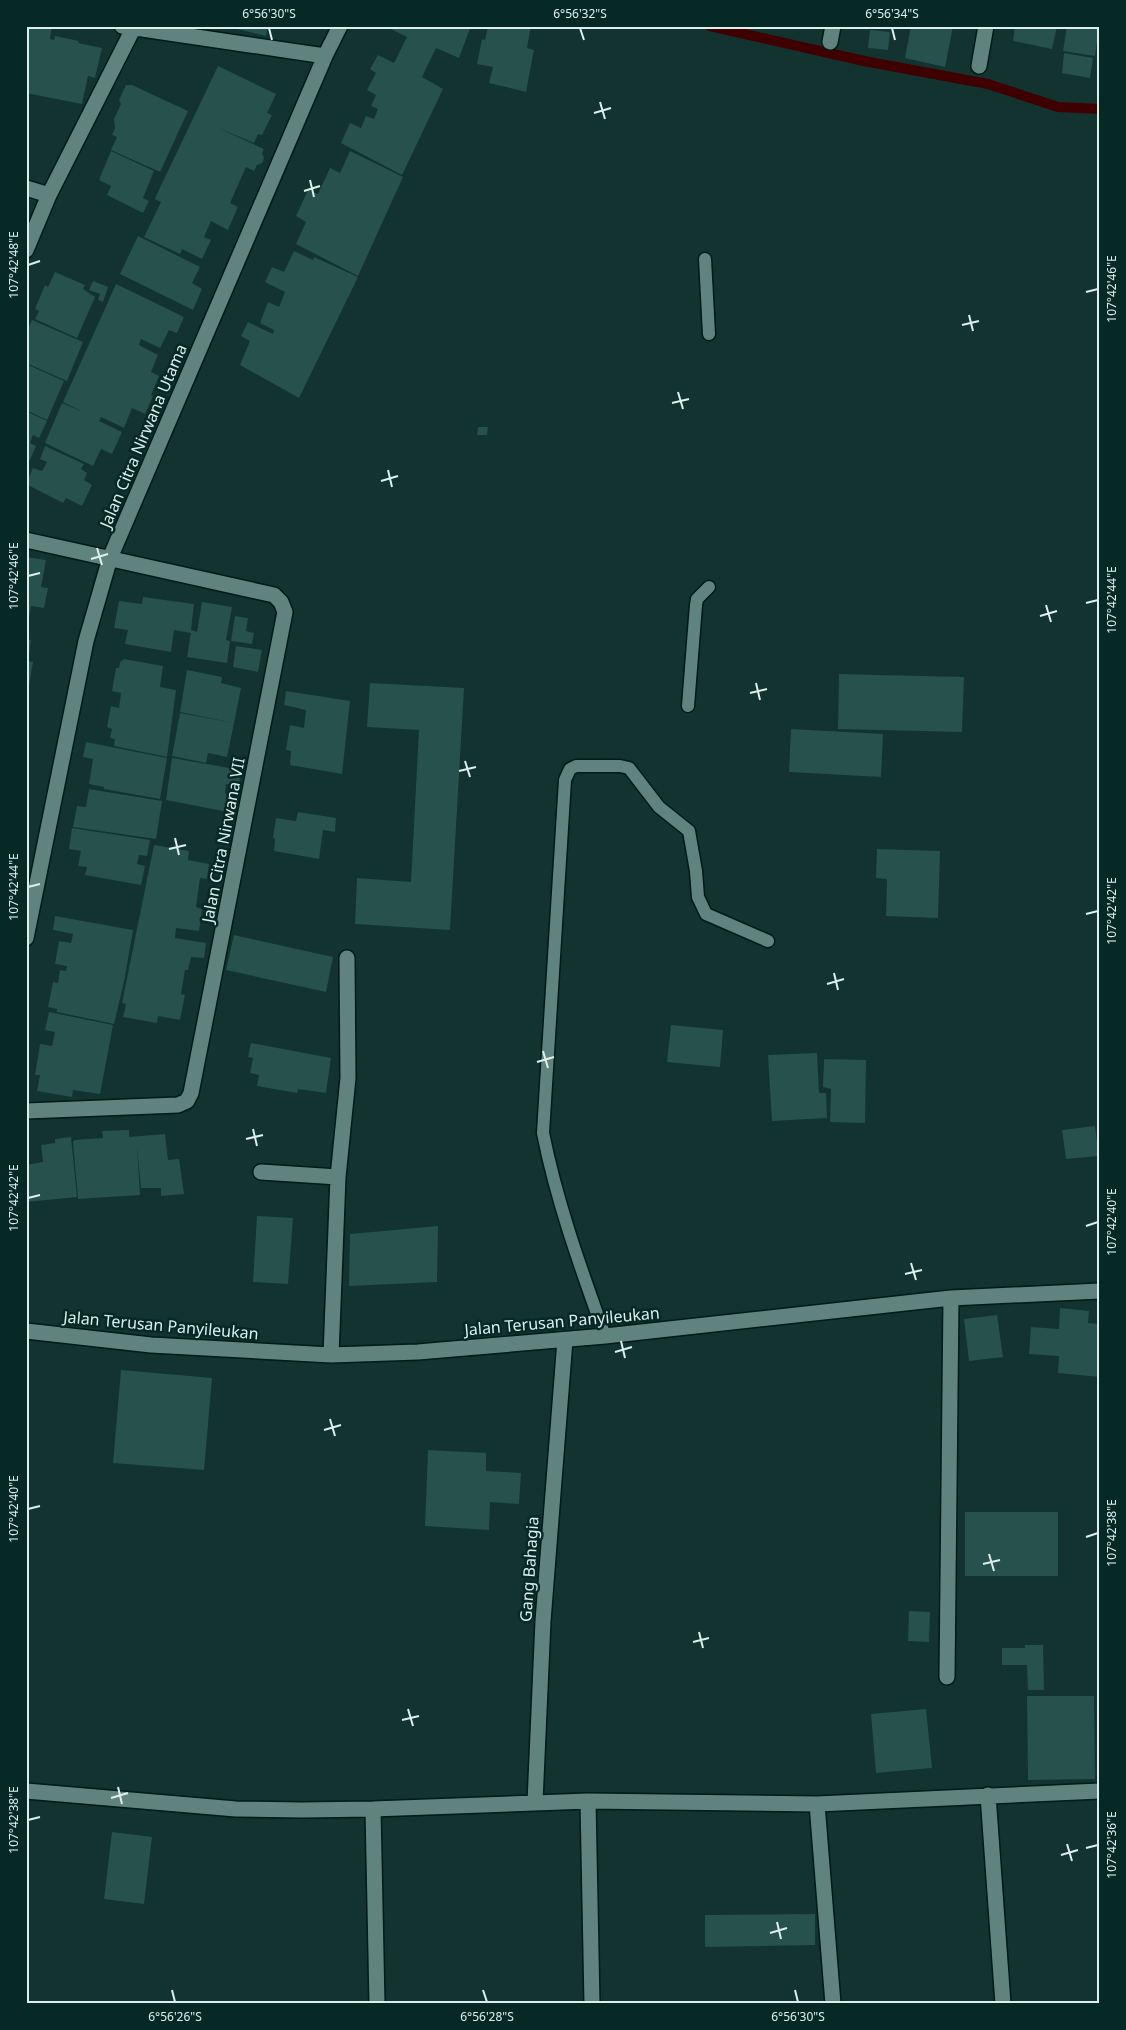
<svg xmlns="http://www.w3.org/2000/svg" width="1126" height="2030" font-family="'Noto Sans',sans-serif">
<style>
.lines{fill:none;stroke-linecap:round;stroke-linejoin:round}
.stream{stroke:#3e0000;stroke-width:10}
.building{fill:#26514c}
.service-casing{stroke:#001a17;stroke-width:15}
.minor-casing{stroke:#001a17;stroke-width:18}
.service{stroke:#61837e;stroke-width:12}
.minor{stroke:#61837e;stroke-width:15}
.ticks{fill:none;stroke:#dcefeb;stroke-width:2}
.labels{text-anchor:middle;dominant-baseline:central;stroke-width:5;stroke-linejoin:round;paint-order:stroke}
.street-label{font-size:16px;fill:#dcefeb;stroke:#072925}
.neatline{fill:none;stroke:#dcefeb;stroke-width:2}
.ticks-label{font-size:12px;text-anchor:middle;fill:#dcefeb}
</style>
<rect width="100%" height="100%" fill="#12332f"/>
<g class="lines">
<path class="stream" d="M710,26L864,61L988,84L1058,107L1100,109"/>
</g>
<path class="building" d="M26,26H52L50,39L54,40L55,36L79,41L78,43L102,48L95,78L88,76L82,104L26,93Z
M238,26H268L266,36L237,29Z
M385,26H471L459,58L436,48L422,77L443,89L402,175L341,143L350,123L361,128L366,116L374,119L378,109L371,106L376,95L367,90L376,73L370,69L378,55L394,63L407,37Z
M488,26H531L527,48L534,50L526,92L489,83L493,67L477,64L482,39L485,40Z
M911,26H953L945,67L905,58Z
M1015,26H1057L1052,49L1013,41Z
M1067,26L1099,28L1095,56L1063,51Z
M870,30L890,32L888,50L868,48Z
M1064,53L1093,58L1090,78L1062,73Z
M218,66L276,94L267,113L272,115L262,135L258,134L254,143L216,127L264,149L262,153L264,158L262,163L257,165L254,171L246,167L230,203L238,207L228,230L211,221L204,237L211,240L202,259L182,249L180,254L144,237L161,202L155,199L157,194Z
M126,85H132L188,111L160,172L111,150L117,137L112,135L115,128L114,119L121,104L119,100Z
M111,151L154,171L143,198L149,201L143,213L107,195L111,186L99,180Z
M350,151L403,177L358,276L296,244L306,222L296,216L308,190L318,194L330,168L340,173Z
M138,236L200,267L192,283L202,289L193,310L120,274Z
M294,251L313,260L314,257L358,277L299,398L240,365L250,341L241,336L248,322L273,334L274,330L260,323L268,302L279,307L285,292L265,282L272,267L284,272Z
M55,272L85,285L83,289L95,297L77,338L35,319L39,311L35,309L45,285L48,287Z
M93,281L108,287L103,302L98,300L100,294L89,290Z
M116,284L184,317L177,333L169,330L160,348L141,339L139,345L158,355L151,372L159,376L151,395L153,396L145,414L132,408L124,428L101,417L99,421L122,432L112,454L101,449L93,466L45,443L62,403L83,412L63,402Z
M32,320L83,342L67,381L26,363V328L28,329Z
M26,364L64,381L47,420L26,410Z
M26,411L47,421L39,438L33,435L30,443L36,446L30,460L26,458Z
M478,427H488L487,435H477Z
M45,446L84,464L81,469L87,473L84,480L92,485L82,506L66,498L63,503L26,484L33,468L42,471L47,462L40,459Z
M26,557L46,560L41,587L48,588L44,608L31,606L29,618L26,617Z
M143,597L194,604L191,630L197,632L202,602L232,607L226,640L230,641L227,663L187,657L191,633L174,630L171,652L125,644L128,630L114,628L119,601L142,604Z
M235,616L248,618L246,631L254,633L252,644L231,641Z
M26,639L31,640L28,661L33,662L29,685L26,684Z
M236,646L262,650L258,672L233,667Z
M124,659L163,666L160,687L176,690L167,757L114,746L115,739L110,738L112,729L107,727L111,706L119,708L121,693L112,691L116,668H119L120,662Z
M187,670L222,677L221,683L241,688L234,723L180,712Z
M839,674L964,677L962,732L838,729Z
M370,683L464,688L450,930L355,924L357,878L411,882L419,730L367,727Z
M286,691L350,701L342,774L290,765L291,751L286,750L290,725L304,728L306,710L284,705Z
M180,713L234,723L227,757L208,753L206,763L172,756Z
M791,729L883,734L881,777L789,772Z
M86,742L167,758L160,799L104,789V787L89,784L93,759L83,757Z
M172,758L241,770L239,786L226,784L225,793L237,795L233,813L166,800Z
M89,789L162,801L156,839L73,827L77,806L86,807Z
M298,812L336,818L335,832L323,830L319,859L274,851L275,839L273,838L276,818L296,821Z
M72,828L150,840L147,856L139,855L137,864L145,866L141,885L85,875L87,867L78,866L81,851L69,849Z
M154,845L189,851L188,860L209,864L207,879L200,878L196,907L202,909L199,931L176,928L175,938L206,943L204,958L191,957L188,970H185L181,994L185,995L180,1020L158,1016L157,1023L123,1017L126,1004L122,1003Z
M877,849L940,851L938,918L886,916L887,879L876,878Z
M55,916L133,930L124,982L114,1024L57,1012V1009L48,1007L53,982L58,983L60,970L66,971L67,966L55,964L59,941L71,943L73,934L53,930Z
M234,935L333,957L326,992L226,970Z
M49,1012L113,1025L100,1094L73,1090L72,1097L37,1091L40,1075H35L40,1044L52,1046L55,1032L45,1030Z
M671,1025L723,1030L720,1067L667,1062Z
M251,1043L331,1058L326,1093L298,1089L297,1093L257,1086L259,1075L250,1073L253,1058L248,1057Z
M817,1053L819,1093H826L827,1118L772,1121L768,1055Z
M824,1059L866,1060L865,1123L830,1122L831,1089L823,1087Z
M1095,1126L1099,1156L1066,1159L1062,1130Z
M129,1130V1137L165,1134L168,1160L179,1159L184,1194L161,1196V1188H141L137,1147L140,1195L78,1199L73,1142L75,1140L103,1138L102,1131Z
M71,1137L77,1197L26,1202V1165L43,1162L41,1145L55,1143V1139Z
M257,1216L293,1218L288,1284L253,1282Z
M438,1226L437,1282L349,1286L350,1234Z
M1060,1308L1089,1311L1088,1323L1100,1324V1377L1058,1373L1059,1356L1029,1354L1031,1327L1059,1329Z
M997,1315L1003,1357L969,1361L964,1319Z
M121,1370L212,1378L204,1470L113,1463Z
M428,1450L486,1453V1471L521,1473L519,1504L490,1502L489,1530L425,1526Z
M965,1512H1058V1576H965Z
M909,1611L930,1612L929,1642L908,1641Z
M1025,1645H1043L1044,1690H1028L1027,1665H1002V1648H1025Z
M1027,1696H1094L1095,1779L1028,1780Z
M926,1709L932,1768L876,1773L871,1714Z
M112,1832L152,1837L144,1904L104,1899Z
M815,1914V1945L705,1947V1915Z"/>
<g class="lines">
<g class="service-casing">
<path id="service" d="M705,259L709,334
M688,706L696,605L697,599L709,587
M605,1336C581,1269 557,1203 543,1133L565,780L570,769L576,766H620L629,768L659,807L689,831L696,871L698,897L706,914L768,941"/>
</g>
<g class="minor-casing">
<path id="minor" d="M122,26L325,56
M830,42L833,26
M979,66L986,26
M26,188L49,195
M26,250L49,195L133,29
M26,540L274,595L281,602L285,612L191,1093L187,1101L178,1105L26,1111
M26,938L86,641L110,558L325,56L340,26
M261,1172L338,1177
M26,1331L151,1345L331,1355L418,1352L605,1336L951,1298L1100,1291
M331,1355L338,1177L348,1078L347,958
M947,1677L951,1298
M26,1791L236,1809L302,1810L373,1809L588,1801L817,1804L1100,1791
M988,1795L1003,2004
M588,1801L592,2004
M535,1802L543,1621L565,1340
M817,1804L833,2004
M373,1809L377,2004"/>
</g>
<use href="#service" class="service"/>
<use href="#minor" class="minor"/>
</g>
<path class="ticks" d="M269,28L272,40M580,28L584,40M892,28L895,40M600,102L605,119M594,113L611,108M310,180L314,197M304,191L320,186M28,265L40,261M1086,292L1098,289M969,315L973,331M962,325L979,321M678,392L683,409M672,403L689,399M388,470L392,487M381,481L398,476M97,548L102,565M91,559L108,554M28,576L40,573M1086,603L1098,600M1046,605L1051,622M1040,616L1057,611M756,683L760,700M750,693L767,689M465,761L470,777M459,771L476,767M175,838L179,855M169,849L186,845M28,887L40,884M1086,914L1098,911M834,973L838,990M827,984L844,979M543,1051L548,1068M537,1062L554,1057M253,1129L257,1146M246,1139L263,1135M28,1198L40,1195M1086,1226L1098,1222M911,1263L916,1280M905,1274L922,1270M621,1341L625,1358M615,1352L632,1347M330,1419L335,1436M324,1430L341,1425M28,1509L40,1506M1086,1537L1098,1533M989,1554L994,1571M983,1564L1000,1560M699,1632L703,1648M693,1642L709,1638M408,1709L413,1726M402,1720L419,1716M118,1787L122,1804M111,1798L128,1793M28,1820L40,1817M1067,1844L1072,1861M1086,1848L1098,1845M1061,1855L1078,1850M777,1922L781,1939M770,1933L787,1928M172,1990L175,2002M483,1990L487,2002M795,1990L798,2002"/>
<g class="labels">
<g class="street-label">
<text transform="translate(143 436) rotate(-67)">Jalan Citra Nirwana Utama</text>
<text transform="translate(223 840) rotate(-79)">Jalan Citra Nirwana VII</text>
<text transform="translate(562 1321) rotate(-5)">Jalan Terusan Panyileukan</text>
<text transform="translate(161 1325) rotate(5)">Jalan Terusan Panyileukan</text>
<text transform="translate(529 1569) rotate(-86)">Gang Bahagia</text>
</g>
</g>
<rect width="1126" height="2030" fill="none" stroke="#072925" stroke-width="55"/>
<rect x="28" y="28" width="1070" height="1974" class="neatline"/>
<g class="ticks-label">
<text x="269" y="18">6°56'30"S</text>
<text x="580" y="18">6°56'32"S</text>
<text x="892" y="18">6°56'34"S</text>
<text transform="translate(14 265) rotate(-90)" y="4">107°42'48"E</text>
<text transform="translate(1112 289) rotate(-90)" y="4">107°42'46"E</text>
<text transform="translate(14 576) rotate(-90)" y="4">107°42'46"E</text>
<text transform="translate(1112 600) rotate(-90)" y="4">107°42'44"E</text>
<text transform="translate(14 887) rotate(-90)" y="4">107°42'44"E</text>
<text transform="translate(1112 911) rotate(-90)" y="4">107°42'42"E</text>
<text transform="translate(14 1198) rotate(-90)" y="4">107°42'42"E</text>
<text transform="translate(1112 1222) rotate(-90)" y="4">107°42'40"E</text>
<text transform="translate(14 1509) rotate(-90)" y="4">107°42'40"E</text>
<text transform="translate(1112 1533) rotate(-90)" y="4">107°42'38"E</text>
<text transform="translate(14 1820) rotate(-90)" y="4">107°42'38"E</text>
<text transform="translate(1112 1845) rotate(-90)" y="4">107°42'36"E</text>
<text x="175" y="2021">6°56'26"S</text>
<text x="487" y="2021">6°56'28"S</text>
<text x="798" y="2021">6°56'30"S</text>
</g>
</svg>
